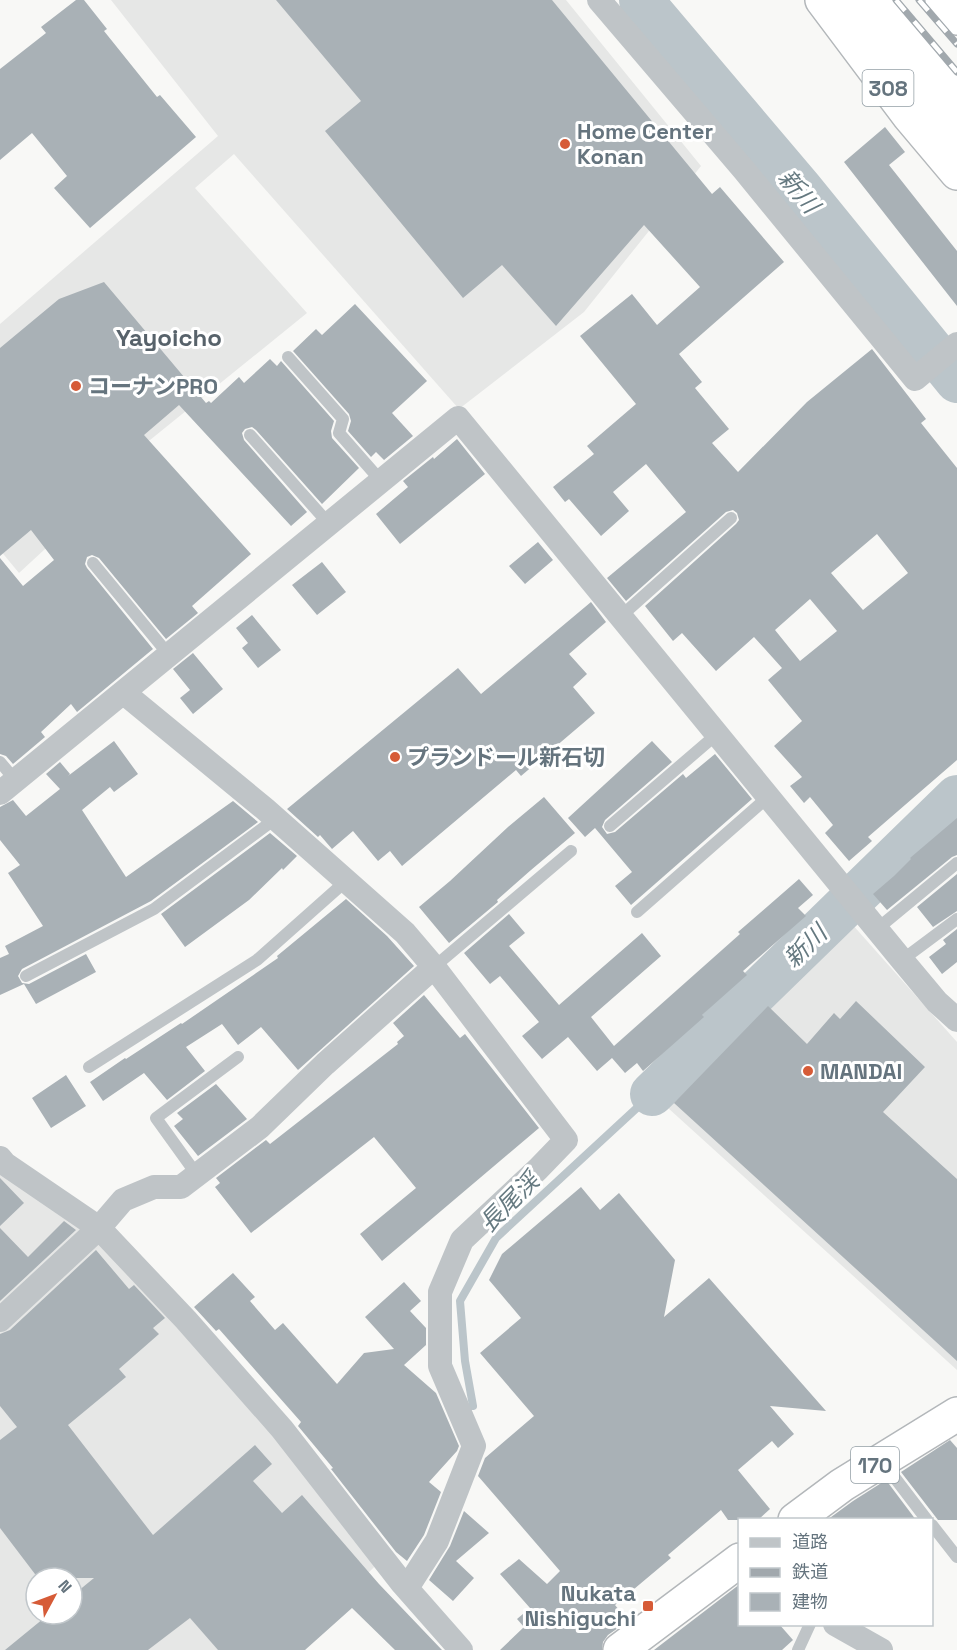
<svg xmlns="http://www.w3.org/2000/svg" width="957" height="1650" font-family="'Space Grotesk','Noto Sans JP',sans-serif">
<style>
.built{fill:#e6e7e6;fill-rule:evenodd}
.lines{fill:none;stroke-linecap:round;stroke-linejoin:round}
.stream{stroke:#bbc5ca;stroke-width:8}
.river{stroke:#bbc5ca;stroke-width:44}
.building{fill:#a9b1b6;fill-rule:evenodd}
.trunk-casing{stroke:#b3b7ba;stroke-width:36}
.motorway-casing{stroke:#b3b7ba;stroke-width:36}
.service{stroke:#bfc4c7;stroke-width:12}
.minor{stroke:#bfc4c7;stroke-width:24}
.trunk{stroke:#fff;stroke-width:33}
.motorway{stroke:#fff;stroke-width:33}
.rail-casing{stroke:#a1a8ad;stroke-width:7}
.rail{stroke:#fff;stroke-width:4.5;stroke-dasharray:14;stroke-linecap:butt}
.poi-dot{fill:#d65b37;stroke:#fff;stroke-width:2}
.labels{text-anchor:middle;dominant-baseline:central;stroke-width:6;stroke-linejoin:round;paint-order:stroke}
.shield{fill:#fff;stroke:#939ea5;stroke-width:1.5}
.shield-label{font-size:21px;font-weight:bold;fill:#65747e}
.poi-label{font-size:22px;font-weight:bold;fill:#65747e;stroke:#fff;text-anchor:start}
.water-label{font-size:24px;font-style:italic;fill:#657980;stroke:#fff}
.neighbourhood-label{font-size:24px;font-weight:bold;fill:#57626a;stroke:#fff}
</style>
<rect width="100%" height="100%" fill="#f8f8f6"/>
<path class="built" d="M111,0H566L701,166L584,312L459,409L234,154L195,188L307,313L87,491L96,502L19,573L0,550V324L218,136Z
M851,923L957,1042V1370L657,1098Z
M0,1158L99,1228L383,1558L292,1650H0ZM36,1578H72V1614H36Z"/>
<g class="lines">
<path class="stream" d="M473,1406L465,1361L460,1301L496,1238L652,1094"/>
<path class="river" d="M641,0L801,189L957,381
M652,1094L957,797"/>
</g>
<path class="building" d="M76,0H84L107,29L104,31L157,97L160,95L196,137L90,228L54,188L67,176L32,133L0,160V69L46,33L41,27Z
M276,0H552L712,194L720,187L784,262L679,354L702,382L695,388L729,429L712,443L738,472L807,402L872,349L926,419L921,423L957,468V760L868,837L872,841L849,861L825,833L833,825L810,797L804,803L790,786L802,777L774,746L802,721L768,680L782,668L754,637L716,671L682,633L673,641L645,606L736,524L739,520L737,513L733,510L726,512L626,601L607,578L686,512L646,464L613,492L629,511L601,536L569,499L565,502L553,487L594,454L587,446L636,404L580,336L632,294L657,325L700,287L644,225L556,326L502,265L463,298L325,131L361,101ZM877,534L908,573L863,610L831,573ZM810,599L837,631L800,661L775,630Z
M885,127L905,152L889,165L957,251V306L844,162Z
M104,282L206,403L209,401L211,403L239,377L244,383L270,359L277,366L281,361L334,421L331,431L332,438L359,468L322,504L256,430L252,427L245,429L242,433L244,440L307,512L291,526L179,405L144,435L251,554L192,606L198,613L166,639L99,558L92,555L87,557L85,564L87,568L153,649L77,712L71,704L41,732L45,737L13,764L6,756L0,754V558L23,586L54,560L31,530L0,556V348L59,299Z
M355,304L427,381L392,413L413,436L384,460L376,452L371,457L348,431L351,421L349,414L293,351L316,329L322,335Z
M457,439L485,474L400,544L376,514L408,487L403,481L433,457L434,459Z
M538,542L553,560L525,584L509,566Z
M322,562L346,592L317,615L292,585Z
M591,602L606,622L569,654L587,674L573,687L595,713L521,776L516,770L402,866L390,851L378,861L353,831L332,849L320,835L318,837L287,809L458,668L481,694Z
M252,615L281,650L258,668L242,648L248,643L236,628Z
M193,653L223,689L193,714L180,698L190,690L173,669Z
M114,741L138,774L114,792L110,787L82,810L126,877L233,801L258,822L151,901L22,969L18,976L22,983L29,984L86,954L96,972L36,1004L24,984L0,995V958L9,954L5,946L43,926L8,873L20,865L0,840V807L13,800L26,816L60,789L46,774L60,762L70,774L68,776Z
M652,741L672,762L605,820L602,827L607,834L615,832L683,774L686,778L715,754L752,799L631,905L615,886L632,872L595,828L585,837L568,818Z
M544,797L575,833L531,870L497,900L498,902L449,943L419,907L450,881L508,827Z
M957,818V855L952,857L887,910L873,894L894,876L911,859L910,858Z
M270,833L297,856L283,870L282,868L249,900L185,947L161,914Z
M957,874V911L933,927L917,907Z
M799,879L813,895L798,908L806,916L743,971L747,975L702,1015L704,1017L643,1071L637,1063L625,1073L612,1058L597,1071L568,1037L542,1059L522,1036L539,1022L500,976L490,984L464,953L509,914L525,933L509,946L559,1005L642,933L661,956L591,1017L614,1046L740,934L738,932Z
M346,899L387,936L414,966L298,1070L261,1027L238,1045L222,1024L186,1047L205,1071L167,1100L144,1073L103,1101L90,1082L125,1058L126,1059L181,1023L182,1024L278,958L277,956Z
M957,929V962L942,974L929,957L946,944L943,940Z
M424,995L460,1038L465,1034L539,1128L382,1261L360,1234L416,1188L374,1137L251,1233L215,1187L220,1183L216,1178L266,1140L270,1144L398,1044L397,1042L404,1036L393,1023Z
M856,1001L925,1067L883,1112L957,1179V1361L674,1103L768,1006L807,1044L834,1013L840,1019Z
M66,1075L86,1106L51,1128L32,1098Z
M216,1084L247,1119L198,1156L174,1126L183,1119L177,1113Z
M0,1178L24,1203L0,1226Z
M581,1187L600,1210L619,1193L675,1260L664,1317L709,1278L826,1411L770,1406L794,1434L778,1448L772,1441L738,1470L770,1509L758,1520H728L721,1510L668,1555L671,1558L615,1605L628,1621L608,1635L603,1642L602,1650H500L524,1627L517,1619L530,1608L500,1574L519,1559L547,1584L560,1571L478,1476L485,1458L534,1416L480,1353L521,1318L489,1280L502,1254Z
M64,1221L76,1230L0,1301V1228L28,1257Z
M96,1250L129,1289L134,1285L165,1318L153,1328L159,1334L119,1369L126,1377L68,1425L153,1535L255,1445L272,1464L253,1481L282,1513L302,1495L379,1584L442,1650H395L352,1608L305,1650H218L190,1618L148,1650H5L49,1614H72V1596L94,1578H38L0,1528V1440L17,1427L0,1406V1334L10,1330Z
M233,1273L255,1297L250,1301L275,1330L283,1323L337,1384L364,1353L394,1349L365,1317L404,1282L421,1301L410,1311L426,1328V1345L404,1365L436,1393L459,1446L457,1451L429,1482L441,1492L424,1535L407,1561L396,1552L331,1469L333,1468L298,1426L301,1422L219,1329L216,1331L194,1307Z
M950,1440L957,1448V1520H938L901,1472Z
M886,1480L916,1520H827L853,1501Z
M464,1511L489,1533L456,1561L474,1578L453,1601L429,1580L450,1546Z
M740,1584V1624H779L793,1640L782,1650H654Z"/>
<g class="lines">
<g class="trunk-casing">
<path id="trunk" d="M822,0L909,116L957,173
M795,1520L842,1485L957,1414
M620,1650L740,1560"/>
</g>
<g class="motorway-casing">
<path id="motorway" d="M838,0L957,139
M871,0L957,100
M942,0L957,18"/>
</g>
<path class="service" d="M288,357L343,419L339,433L381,481
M250,435L329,524
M93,563L169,655
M620,617L731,518
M0,762L15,780
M610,826L717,734
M637,912L768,797
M877,929L957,863
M902,960L957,919
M434,967L571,851
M26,976L154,909L275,819
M89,1067L257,960L346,881
M197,1175L156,1118L238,1057
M882,1461L927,1520
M932,1525L957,1557
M798,1650L810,1624"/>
<path class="minor" d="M599,0L744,170L915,379L957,344
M124,693L265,809L405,933L434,967L566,1140L538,1169L462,1240L440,1292V1366L474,1446L437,1541L407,1588
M0,793L458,418L902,960L937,1002L957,1020
M0,1158L5,1164L99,1228L186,1320L282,1429L402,1583L461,1650
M0,1320L99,1228L123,1200L154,1187H181L260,1127L325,1064L434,967
M835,1624L881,1650"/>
<use href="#trunk" class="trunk"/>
<use href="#motorway" class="motorway"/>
<g class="rail-casing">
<path id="rail" d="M896,0L957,72
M919,0L957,44"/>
</g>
<use href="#rail" class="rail"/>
</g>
<g class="poi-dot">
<circle cx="565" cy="144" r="6"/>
<circle cx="76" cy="386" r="6"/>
<circle cx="395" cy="757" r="6"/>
<circle cx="808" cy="1071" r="6"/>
<rect x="642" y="1600" width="12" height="12" rx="3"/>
</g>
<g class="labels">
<g class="shield">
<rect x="862.5" y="70" width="51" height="36" rx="4.5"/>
<rect x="851" y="1447" width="48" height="36" rx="4.5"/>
</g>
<g class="shield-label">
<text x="888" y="88">308</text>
<text x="875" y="1465">170</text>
</g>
<g class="poi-label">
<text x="577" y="131">Home Center<tspan x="577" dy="25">Konan</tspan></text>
<text x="88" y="386">コーナンPRO</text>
<text x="407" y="757">プランドール新石切</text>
<text x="820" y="1071">MANDAI</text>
<text x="636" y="1593" text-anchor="end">Nukata<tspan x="636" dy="25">Nishiguchi</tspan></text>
</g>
<g class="water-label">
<text transform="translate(799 191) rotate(50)">新川</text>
<text transform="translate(805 946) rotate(-44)">新川</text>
<text transform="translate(509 1202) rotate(-45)">長尾渓</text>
</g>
<g class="neighbourhood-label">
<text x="169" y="337">Yayoicho</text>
</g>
</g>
<rect x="738" y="1518" width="195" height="108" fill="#ffffff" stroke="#c1c7cb" stroke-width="1.5"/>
<rect x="750" y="1538" width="30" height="9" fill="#bfc4c7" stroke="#c1c7cb" stroke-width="1.5"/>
<text x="792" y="1548" font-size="18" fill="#65747e">道路</text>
<rect x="750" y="1568" width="30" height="9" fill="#a1a8ad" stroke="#c1c7cb" stroke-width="1.5"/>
<text x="792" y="1578" font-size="18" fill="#65747e">鉄道</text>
<rect x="750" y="1593" width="30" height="18" fill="#a9b1b6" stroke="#c1c7cb" stroke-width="1.5"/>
<text x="792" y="1608" font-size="18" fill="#65747e">建物</text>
<g transform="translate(54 1596) rotate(49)"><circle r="28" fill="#ffffff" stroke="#c1c7cb" stroke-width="1.5"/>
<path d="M0-4.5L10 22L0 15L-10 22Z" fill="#d65b37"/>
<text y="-9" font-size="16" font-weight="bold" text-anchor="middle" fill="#65747e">N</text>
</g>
</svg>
